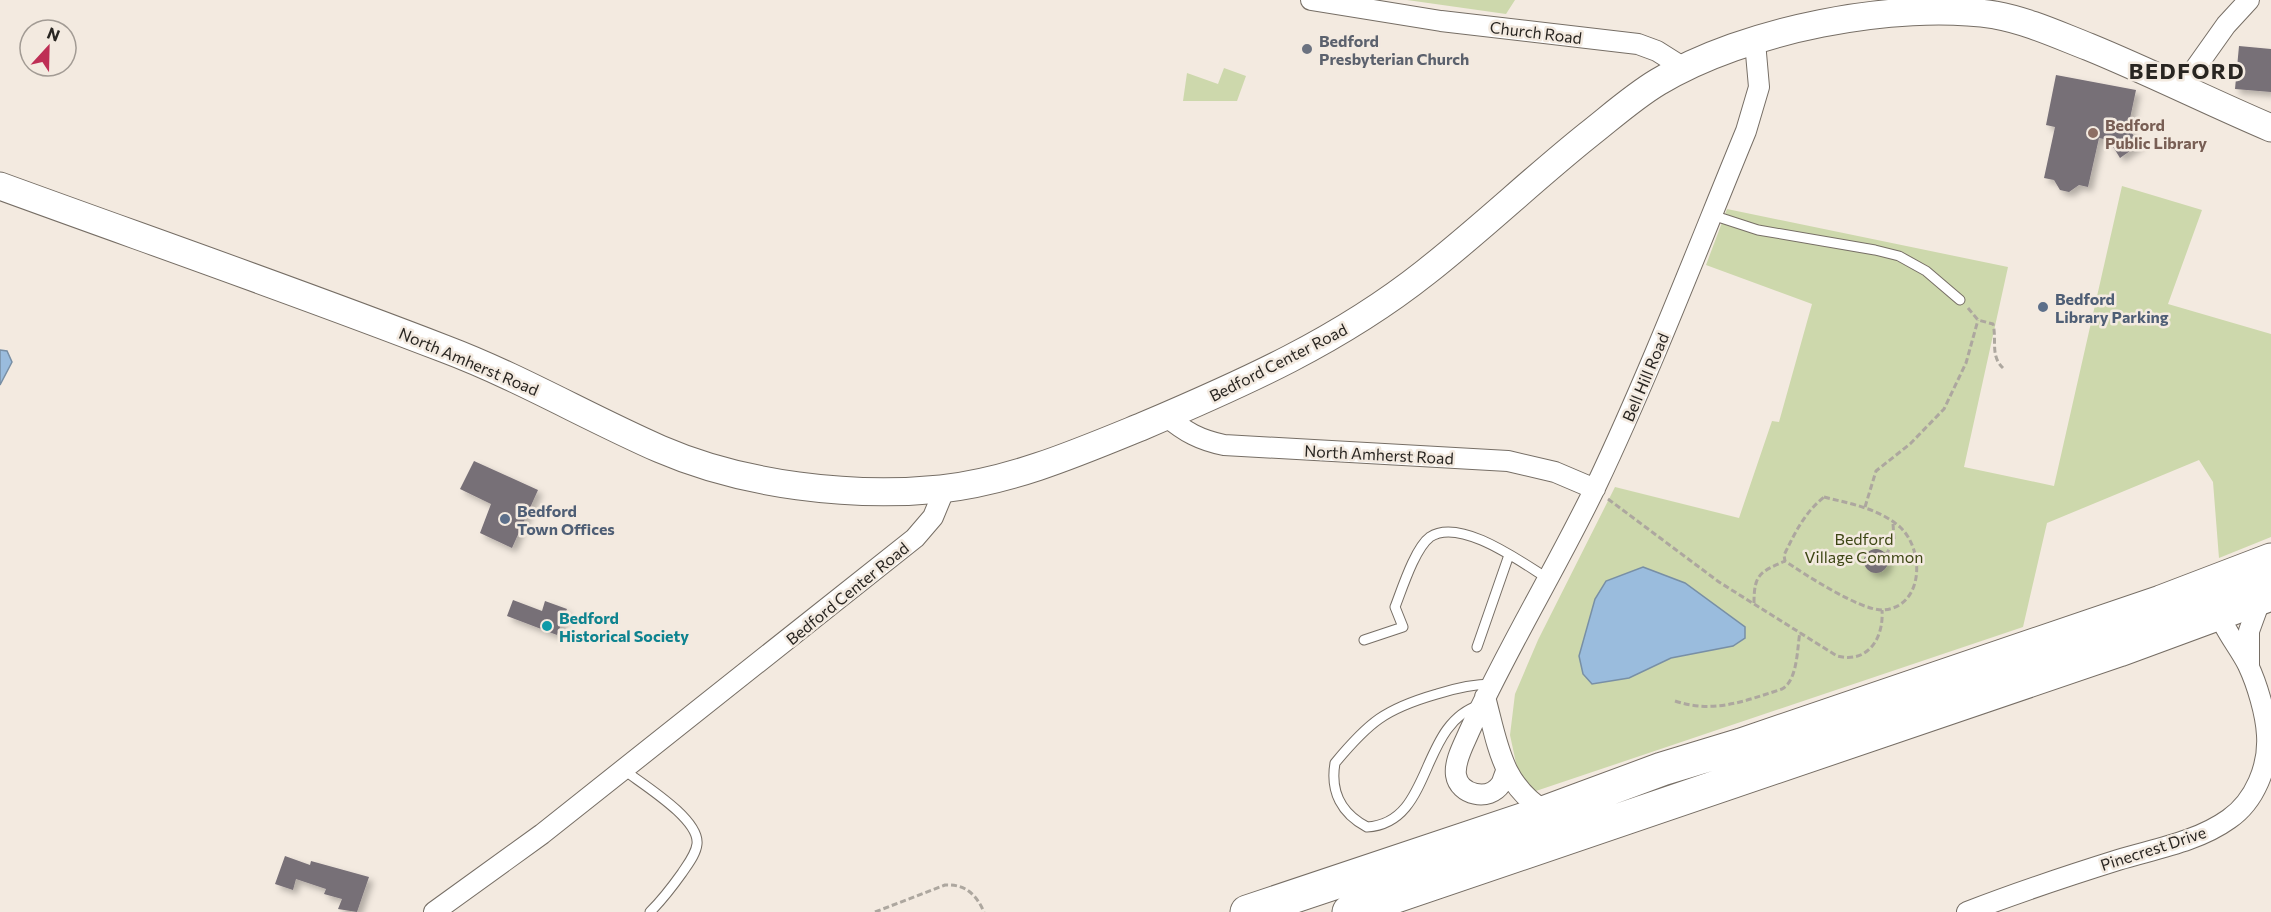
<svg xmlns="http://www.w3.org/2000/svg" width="2271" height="912" font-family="Commissioner,sans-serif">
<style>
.green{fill:#cdd8ac}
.water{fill:#9abcdd;stroke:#788fa5;stroke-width:1.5}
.building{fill:#776f77;filter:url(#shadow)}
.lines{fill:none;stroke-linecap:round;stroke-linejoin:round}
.lane-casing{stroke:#766e65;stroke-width:11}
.street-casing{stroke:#766e65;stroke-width:22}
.secondary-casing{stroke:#766e65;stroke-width:29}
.highway-casing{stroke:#766e65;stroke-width:35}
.path{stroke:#ada79f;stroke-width:3;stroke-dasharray:6 3;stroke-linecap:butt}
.lane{stroke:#fff;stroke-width:9}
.street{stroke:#fff;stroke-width:20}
.secondary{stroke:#fff;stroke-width:27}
.highway{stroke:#fff;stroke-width:33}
.worship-dot{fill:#6b7280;stroke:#f3eae0;stroke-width:2}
.education-dot{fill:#8d6e63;stroke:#f3eae0;stroke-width:2}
.service-dot{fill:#5c6f8a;stroke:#f3eae0;stroke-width:2}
.culture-dot{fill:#0f9aa8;stroke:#f3eae0;stroke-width:2}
.labels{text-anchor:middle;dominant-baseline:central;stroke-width:5;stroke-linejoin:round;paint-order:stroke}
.street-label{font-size:16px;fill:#282521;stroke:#f3eae0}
.worship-label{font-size:16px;font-weight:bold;fill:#5b616d;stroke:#f3eae0;text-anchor:start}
.education-label{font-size:16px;font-weight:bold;fill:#785e54;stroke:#f3eae0;text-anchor:start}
.service-label{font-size:16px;font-weight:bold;fill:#4e5e75;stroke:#f3eae0;text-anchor:start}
.park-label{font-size:16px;fill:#3d4614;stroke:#f3eae0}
.culture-label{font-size:16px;font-weight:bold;fill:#0d838f;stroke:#f3eae0;text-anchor:start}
.district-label{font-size:22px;font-weight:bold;letter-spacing:1.5px;fill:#282521;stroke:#f3eae0}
</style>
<defs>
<filter id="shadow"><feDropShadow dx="4.5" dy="4.5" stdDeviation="3" flood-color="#0004"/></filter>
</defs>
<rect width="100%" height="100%" fill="#f3eae0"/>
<path class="green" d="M1407,0H1515L1506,14Z
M1224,68L1246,76L1237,101H1183L1187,73L1218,84Z
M2122,186L2202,210L2168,304L2271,334V537L2219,558L2213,482L2199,460L2047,523L2023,627L1527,794L1516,763L1510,735L1515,694L1538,640L1615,487L1739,518L1772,421L1779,422L1812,304L1706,265L1727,209L2008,267L1964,467L2054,486Z"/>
<path class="water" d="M0,350L7,351L12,362L0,385Z
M1643,567L1685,583L1745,627V638L1733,646L1671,658L1629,678L1592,684L1583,674L1579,656L1595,599L1606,581Z"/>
<path class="building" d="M2239,46L2271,49V92L2235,89Z
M2056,75L2136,90L2128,128L2140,144L2120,158L2109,140L2099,138L2088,187L2079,185L2069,192L2060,190L2054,180L2044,178L2055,127L2046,125Z
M474,461L538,490L512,548L480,533L491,504L460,489Z
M1864 561a12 12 0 1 1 24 0a12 12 0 1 1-24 0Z
M513,600L542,611L545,601L567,609L557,635L507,616Z
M285,856L310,865L311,861L369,877L357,912L338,909L342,899L324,894L326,889L296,879L293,890L275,884Z"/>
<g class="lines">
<g class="lane-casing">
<path id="lane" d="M1712,215L1758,230L1875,250L1899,256L1926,271L1960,300
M1364,640L1403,627L1395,607C1402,589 1415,548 1430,537C1460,517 1521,562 1547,578
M1477,647L1509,555
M1480,705C1418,724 1434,823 1367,827C1342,814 1330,792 1335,763C1369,722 1385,709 1437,694C1456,688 1472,684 1492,684
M624,770C642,784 700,819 697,844C696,854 688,864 682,873C672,887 662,900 650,912"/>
</g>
<g class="street-casing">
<path id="street" d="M1311,0L1441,21L1638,44L1657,51L1684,68
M2182,87L2226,25L2249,0
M1166,416C1185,432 1200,440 1224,445L1508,461L1555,472L1595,489
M2249,665V631L2261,598
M1485,697C1498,745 1501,784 1546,812
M1506,772C1504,775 1503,781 1501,784C1489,802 1459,795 1456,775C1454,761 1464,744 1469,732C1507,648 1556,569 1596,486C1651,370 1697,250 1746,131L1759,87L1755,42
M434,912L542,834L915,538L933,517L945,488
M1967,912C2016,893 2067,876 2118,860C2154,849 2197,842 2229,819C2255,801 2269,766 2267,735C2266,714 2257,684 2248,665C2238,645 2221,627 2217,605"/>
</g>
<g class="secondary-casing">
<path id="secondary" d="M0,186C148,240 298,292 445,349C519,377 587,417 660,449C743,485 851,498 941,489C1012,481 1077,453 1143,426C1244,383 1339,341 1426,272C1482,228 1533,179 1588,135C1611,117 1633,97 1658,82C1744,30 1895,0 1995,15C2028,21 2058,35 2089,47C2150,72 2210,102 2271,128"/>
</g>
<g class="highway-casing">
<path id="highway" d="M1247,912L1546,812L1662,769L1741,745L2161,602L2271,560
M1349,912L2119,650L2271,594"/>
</g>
<path class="path" d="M1968,308L1978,320L1993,324C1997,340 1990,356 2003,368
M1824,497C1851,504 1878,508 1900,527C1925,550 1924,607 1883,610C1861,611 1804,574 1785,561L1784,555C1795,533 1804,513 1824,497Z
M1608,499L1719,582L1837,656C1868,664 1884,638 1882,610
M1865,507L1876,471L1910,444L1944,409L1966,363L1978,320
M1886,555L1894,540L1893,523
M1754,603C1754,574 1760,572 1785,561
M1675,701C1713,714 1745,701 1782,689C1798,680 1797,648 1800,632
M875,912L945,885C965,884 976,894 984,912"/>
<use href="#lane" class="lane"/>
<use href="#street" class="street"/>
<use href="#secondary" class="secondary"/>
<use href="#highway" class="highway"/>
</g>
<circle class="worship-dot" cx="1307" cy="49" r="6"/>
<circle class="education-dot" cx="2093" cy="133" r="6"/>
<g class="service-dot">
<circle cx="2043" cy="307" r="6"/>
<circle cx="505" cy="519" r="6"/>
</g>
<circle class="culture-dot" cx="547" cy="626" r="6"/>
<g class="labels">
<g class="street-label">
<text transform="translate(1536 32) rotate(7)">Church Road</text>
<text transform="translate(469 361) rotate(23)">North Amherst Road</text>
<text transform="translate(1278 362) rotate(-27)">Bedford Center Road</text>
<text transform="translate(1645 377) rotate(-67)">Bell Hill Road</text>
<text transform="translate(1379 454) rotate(3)">North Amherst Road</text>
<text transform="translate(847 593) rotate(-39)">Bedford Center Road</text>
<text transform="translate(2153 848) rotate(-18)">Pinecrest Drive</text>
</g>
<g class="worship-label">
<text x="1319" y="40">Bedford<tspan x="1319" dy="18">Presbyterian Church</tspan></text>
</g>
<g class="education-label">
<text x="2105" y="124">Bedford<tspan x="2105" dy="18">Public Library</tspan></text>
</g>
<g class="service-label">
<text x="2055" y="298">Bedford<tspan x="2055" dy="18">Library Parking</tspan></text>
<text x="517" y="510">Bedford<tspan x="517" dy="18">Town Offices</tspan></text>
</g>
<g class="park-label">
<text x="1864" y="538">Bedford<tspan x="1864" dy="18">Village Common</tspan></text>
</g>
<g class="culture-label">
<text x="559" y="617">Bedford<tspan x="559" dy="18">Historical Society</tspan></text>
</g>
<g class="district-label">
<text x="2187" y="70">BEDFORD</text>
</g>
</g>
<g transform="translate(48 48) rotate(22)"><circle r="28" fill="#f3eae0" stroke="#a29b94" stroke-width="1.5"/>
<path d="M0-4.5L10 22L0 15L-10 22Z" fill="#be2e55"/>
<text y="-9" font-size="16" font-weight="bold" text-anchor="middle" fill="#282521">N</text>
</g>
</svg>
